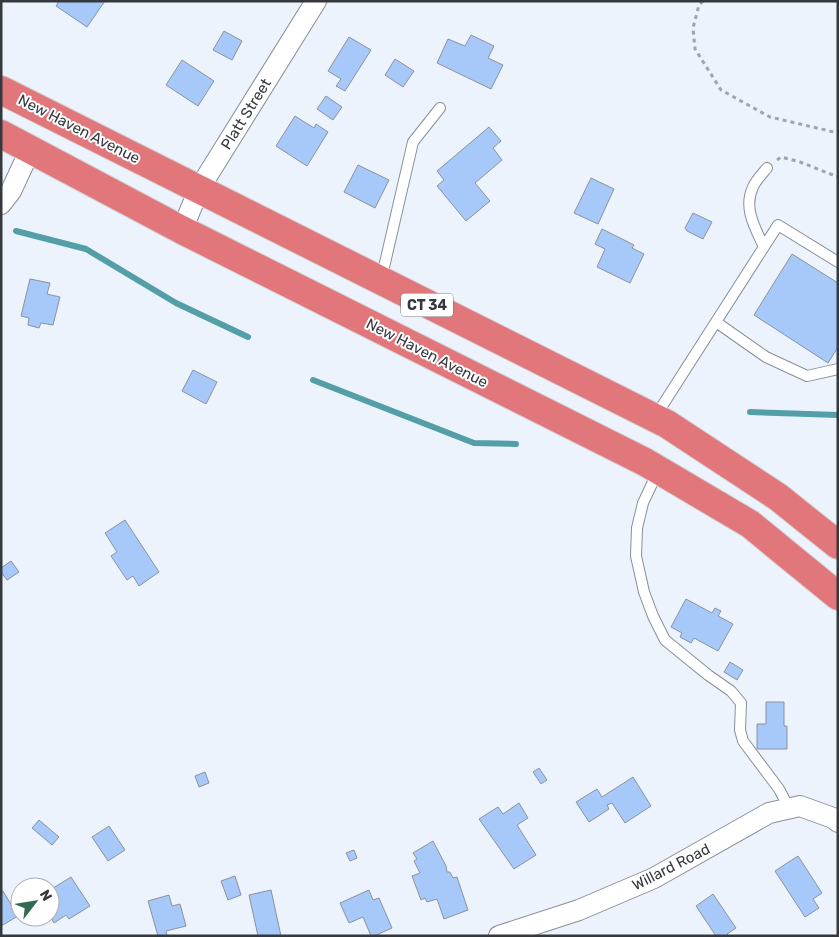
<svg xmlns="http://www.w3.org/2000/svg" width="839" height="937" font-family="Rubik,sans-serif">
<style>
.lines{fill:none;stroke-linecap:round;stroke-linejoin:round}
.stream{stroke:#539ea7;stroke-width:6}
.building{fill:#a7c9fa;stroke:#8b929c}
.service-casing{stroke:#888f98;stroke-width:12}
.minor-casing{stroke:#888f98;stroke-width:22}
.trunk-casing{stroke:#d3d3d4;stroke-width:30}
.path{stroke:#9fa5ac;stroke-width:3;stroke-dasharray:4 4;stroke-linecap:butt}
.service{stroke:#fff;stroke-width:10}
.minor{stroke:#fff;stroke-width:20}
.trunk{stroke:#e2777b;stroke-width:28}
.labels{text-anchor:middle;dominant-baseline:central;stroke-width:4;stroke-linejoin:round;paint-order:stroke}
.shield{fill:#fff;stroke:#727476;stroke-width:1}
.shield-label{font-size:14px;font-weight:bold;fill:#35383c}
.street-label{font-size:15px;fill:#35383c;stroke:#fff}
</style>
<rect width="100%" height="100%" fill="#ecf3fd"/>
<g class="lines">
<path class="stream" d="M16,231L86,249L176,303L248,337
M313,380L474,443L516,444
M750,412L838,415"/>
</g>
<path class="building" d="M59,1H105L87,27L56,6Z
M224,31L242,41L232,60L213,50Z
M471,35L494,46L488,58L503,65L491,89L437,63L448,39L465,46Z
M349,37L371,50L345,91L336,86L341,79L328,71Z
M395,59L414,71L403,87L385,75Z
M182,60L214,81L198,106L166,85Z
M326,96L342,107L333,120L317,109Z
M295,116L314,128L316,124L328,132L307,166L276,146Z
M489,127L501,141L493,148L502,160L475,183L490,201L466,221L437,186L444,180L437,171Z
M358,165L389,180L375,208L344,192Z
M591,178L614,189L598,224L574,213Z
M693,213L712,222L703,239L687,231L685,228Z
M602,229L634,245L632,248L644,254L630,283L597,267L605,249L595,244Z
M792,254L838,283V347L828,363L754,315Z
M30,279L50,283L47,294L60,297L53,325L41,323L39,328L28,325L29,318L21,316Z
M193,370L217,382L206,404L182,391Z
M125,520L159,572L139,586L133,576L127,580L111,556L117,552L105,533Z
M11,561L19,572L7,580L1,572V568Z
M686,599L712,613L715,608L721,611L718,616L733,624L718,651L694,638L691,643L680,637L682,633L671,627Z
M730,662L743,670L737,680L724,672Z
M766,702H784V726H787V749H757V724H766Z
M539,768L547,780L541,784L533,772Z
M205,772L209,783L199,787L195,776Z
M633,777L651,806L625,823L612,803L607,805L609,809L589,822L576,802L597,789L602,797Z
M519,803L528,818L517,825L536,855L514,869L479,819L498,807L503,814Z
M39,820L59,837L52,845L32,828Z
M109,826L125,850L108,861L92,837Z
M433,841L446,866L447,872H450L453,878L457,877L468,910L444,919L437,899L427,902L425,898L421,900L412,876L420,873L414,861L417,859L413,853Z
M354,850L357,858L350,861L346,853Z
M798,856L822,893L813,899L819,908L805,917L775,871Z
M235,876L241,895L228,900L221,881Z
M71,877L90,906L69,919L66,915L54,923L50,916V890Z
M271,890L281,936H258L249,895Z
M369,890L373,900L379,898L392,928L374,936H371L363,917L349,923L340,903Z
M3,891L18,916L1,926V892Z
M713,894L736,928L727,934L729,936H716L696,906Z
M169,895L172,906L180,904L186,926L166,931L167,936H158L148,901Z"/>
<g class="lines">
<g class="service-casing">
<path id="service" d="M764,247C755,228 743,208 753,187C756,180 762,174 767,168
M381,280L413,142L440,108
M716,322L766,357L807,376L838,369
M655,417L778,225L838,262
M658,471L643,503L637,528L636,556L644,592L653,616L665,640L708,675L731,691L741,703L740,730L743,741L779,789L789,808"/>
</g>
<g class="minor-casing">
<path id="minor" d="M1,204L11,191L31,148
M182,230L199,189L316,1
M499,936L579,910L654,878L769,813L800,806L833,818L838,822"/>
</g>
<g class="trunk-casing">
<path id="trunk" d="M1,90L667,424L778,497L838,545
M1,134L182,230L645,462L750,524L838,596"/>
</g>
<path class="path" d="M703,1L699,5L693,28L695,49L721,90L770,117L838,133
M777,160L781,157L800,162L838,177"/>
<use href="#service" class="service"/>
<use href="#minor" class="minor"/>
<use href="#trunk" class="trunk"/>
</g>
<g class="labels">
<rect class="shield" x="401" y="293.5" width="52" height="23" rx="4"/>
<g class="shield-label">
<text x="427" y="305">CT 34</text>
</g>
<g class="street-label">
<text transform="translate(246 114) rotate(-58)">Platt Street</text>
<text transform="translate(79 129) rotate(27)">New Haven Avenue</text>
<text transform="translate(427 353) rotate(27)">New Haven Avenue</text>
<text transform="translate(671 867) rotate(-27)">Willard Road</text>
</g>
</g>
<rect width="839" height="937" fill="none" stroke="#35383c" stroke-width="5"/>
<g transform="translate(35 902) rotate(59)"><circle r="24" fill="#ffffff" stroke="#aeafb1"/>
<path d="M0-4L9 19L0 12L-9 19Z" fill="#306a53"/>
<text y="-8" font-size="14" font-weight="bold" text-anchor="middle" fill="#35383c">N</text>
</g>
</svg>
